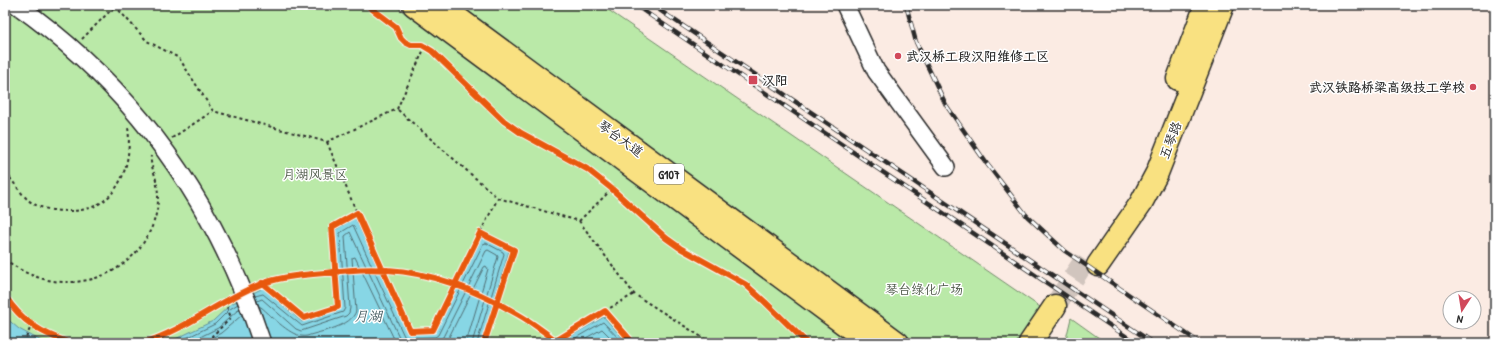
<svg xmlns="http://www.w3.org/2000/svg" width="1500" height="348" font-family="'Patrick Hand','LXGW WenKai TC',sans-serif">
<style>
.green{fill:#bae9a8;stroke:#728a6a}
.water{fill:#87d6e5;stroke:#62929b}
.lines{fill:none;stroke-linecap:round;stroke-linejoin:round}
.shore{stroke:#506f75;stroke-width:1}
.major-tunnel{stroke:#d1c5be;stroke-width:22;stroke-dasharray:22 11;stroke-linecap:butt}
.minor-casing{stroke:#2b2b2b;stroke-width:20}
.major-casing{stroke:#2b2b2b;stroke-width:25}
.highway-casing{stroke:#2b2b2b;stroke-width:25}
.path{stroke:#2b2b2b;stroke-width:2;stroke-dasharray:3 3;stroke-linecap:butt}
.minor{stroke:#fff;stroke-width:17}
.major{stroke:#f9e181;stroke-width:22}
.highway{stroke:#f9e181;stroke-width:22}
.rail-casing{stroke:#2b2b2b;stroke-width:4.5}
.rail{stroke:#fff;stroke-width:3;stroke-dasharray:9;stroke-linecap:butt}
.cycleway-casing{stroke:#fff;stroke-width:8}
.cycleway{stroke:#e8590c;stroke-width:6}
.poi-dot{fill:#d1495b;stroke:#fff;stroke-width:1.5}
.labels{text-anchor:middle;dominant-baseline:central;stroke-width:3;stroke-linejoin:round;paint-order:stroke}
.shield{fill:#fff;stroke:#6b6b6b;stroke-width:1}
.shield-label{font-size:12px;font-weight:bold;fill:#2b2b2b}
.poi-label{font-size:13px;font-weight:bold;fill:#2b2b2b;stroke:#fff;text-anchor:start}
.street-label{font-size:13px;fill:#2b2b2b;stroke:#fff}
.park-label{font-size:13px;fill:#4f5a4a;stroke:#fff}
.water-label{font-size:14px;font-style:italic;fill:#475e63;stroke:#fff}
</style>
<rect width="100%" height="100%" fill="#fbebe3"/>
<filter id="ink" filterUnits="userSpaceOnUse"><feTurbulence type="fractalNoise" baseFrequency=".025" numOctaves="2"/><feDisplacementMap in="SourceGraphic" scale="8" xChannelSelector="R" yChannelSelector="G"/><feConvolveMatrix kernelMatrix="1 2 1 2 8 2 1 2 1" color-interpolation-filters="sRGB"/></filter>
<g filter="url(#ink)">
<path class="green" d="M5,5H394L857,343H5Z
M456,5H601L1043,309L1016,343H911Z
M1071,318L1106,343H1065Z"/>
<path class="water" d="M355,218L408,334L435,333L482,237L509,251L481,343H167L213,321L231,304L263,288L302,322L341,309L335,230Z
M5,317L19,329L45,343H5Z
M604,317L627,343H559Z"/>
<g class="lines">
<path class="shore" d="M255,296L263,294L302,326L343,312L345,308L340,233L353,225L404,336L408,338L435,337L438,335L483,244L486,243L503,252L504,254L477,343
M257,301L262,299L296,329L301,331L346,316L349,313L350,308L345,236L350,232L400,339C407,345 437,345 443,337L486,251L488,250L497,255L498,257L472,343
M259,307H261C272,316 292,339 307,336C321,331 351,327 356,311L352,258L355,257L396,343
M176,343L215,324L230,309L238,304
M188,343L218,328L239,309
M202,343L221,333L242,315
M446,343L484,267L486,266L488,269L466,343
M567,343L603,322L623,343
M577,343L602,329L616,343"/>
<path class="major-tunnel" d="M1055,306L1087,257"/>
<g class="minor-casing">
<path id="minor" d="M17,5C137,90 216,203 262,343
M845,5L876,71L946,167"/>
</g>
<g class="major-casing">
<path id="major" d="M1178,79L1206,5
M1098,265L1141,203L1157,173L1223,5
M1030,343L1055,306"/>
</g>
<g class="highway-casing">
<path id="highway" d="M414,5L870,343
M440,5L898,343"/>
</g>
<path class="path" d="M115,6L147,41L179,58L213,111L327,142L397,109L425,47
M82,39L116,5
M398,110L498,198L480,233
M172,138L213,111
M327,142L357,213
M5,180L9,177C17,186 23,198 34,204C45,210 58,211 70,211C117,211 133,167 128,127
M498,198L579,221L634,294L711,343
M579,221L612,189
M5,259C59,304 142,281 157,210C159,199 158,187 155,176C153,169 150,163 151,156
M605,311L634,294
M24,343L31,326
M214,343L212,336L231,318L225,301"/>
<use href="#minor" class="minor"/>
<use href="#major" class="major"/>
<use href="#highway" class="highway"/>
<g class="rail-casing">
<path id="rail" d="M635,5L1136,343
M652,5L1153,343
M906,5L916,42L946,105L987,164L1027,216L1065,251L1200,343"/>
</g>
<use href="#rail" class="rail"/>
<g class="cycleway-casing">
<path id="cycleway" d="M367,5L396,27L401,38L405,42L411,45H422L432,51L504,121L521,133L587,169L612,189L666,238L680,248L745,284L765,302L807,343
M262,283L304,318L338,307L332,227L357,213L410,331L433,330L480,233L514,250L484,343
M5,296C22,322 41,333 70,343
M143,343C183,331 216,303 254,287C276,277 301,275 325,273C346,270 367,268 388,270C434,273 480,292 519,315C533,323 546,333 559,343
M552,343L605,311L632,342L631,343"/>
</g>
<use href="#cycleway" class="cycleway"/>
</g>
</g>
<g class="poi-dot">
<circle cx="898" cy="56" r="4"/>
<rect x="748" y="75" width="10" height="10" rx="2"/>
<circle cx="1473" cy="87" r="4"/>
</g>
<g class="labels">
<rect class="shield" x="654" y="164" width="30" height="20" rx="3"/>
<g class="shield-label">
<text x="669" y="174">G107</text>
</g>
<g class="poi-label">
<text x="906" y="56">武汉桥工段汉阳维修工区</text>
<text x="762" y="80">汉阳</text>
<text x="1465" y="87" text-anchor="end">武汉铁路桥梁高级技工学校</text>
</g>
<g class="street-label">
<text transform="translate(621 138) rotate(36)">琴台大道</text>
<text transform="translate(1170 140) rotate(-69)">五琴路</text>
</g>
<g class="park-label">
<text x="315" y="174">月湖风景区</text>
<text x="924" y="289">琴台绿化广场</text>
</g>
<g class="water-label">
<text x="368" y="315">月湖</text>
</g>
</g>
<rect width="1500" height="348" fill="none" stroke="#fff" stroke-width="20"/>
<rect x="10" y="10" width="1480" height="328" fill="none" stroke="#2b2b2b" stroke-width="1.5" filter="url(#ink)"/>
<g transform="translate(1462 310) rotate(192)"><circle r="19" fill="#ffffff" stroke="#aaaaaa"/>
<path d="M0-3L7 15L0 10L-7 15Z" fill="#d1495b"/>
<text y="-6" font-size="11" font-weight="bold" text-anchor="middle" fill="#2b2b2b">N</text>
</g>
</svg>
